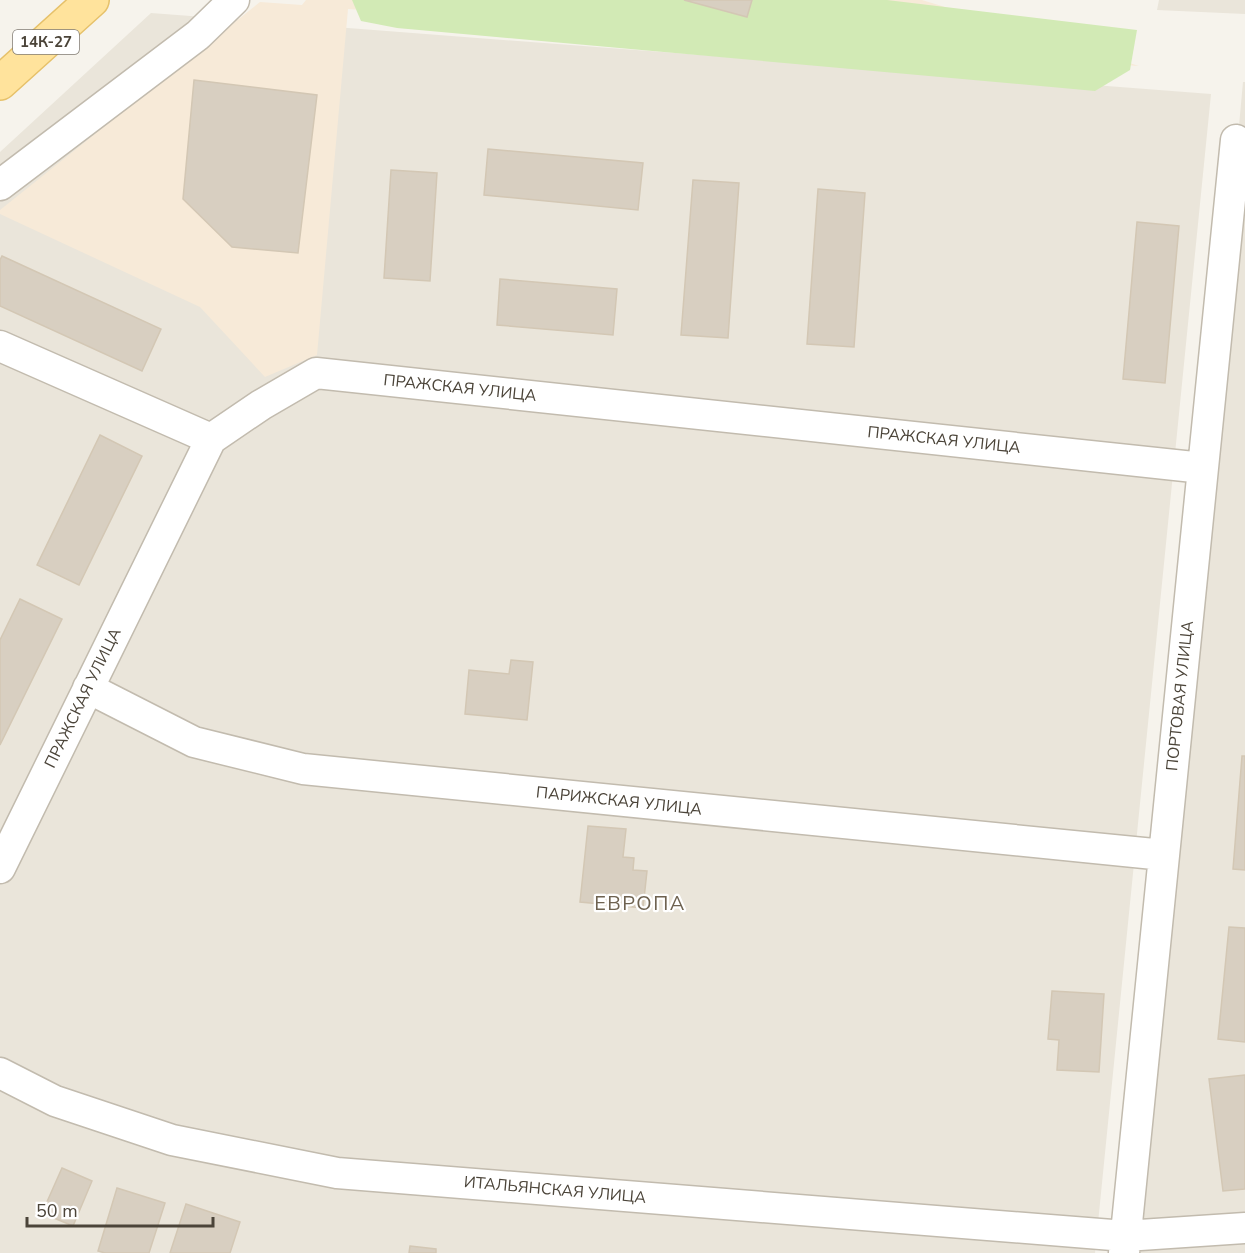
<svg xmlns="http://www.w3.org/2000/svg" width="1245" height="1253" font-family="'Nunito Sans',sans-serif">
<style>
.residential{fill:#eae5da}
.commercial{fill:#f7ead8}
.green{fill:#d2eab5}
.building{fill:#d8cfc1;stroke:#d3c7b4;stroke-width:1.5}
.lines{fill:none;stroke-linecap:round;stroke-linejoin:round}
.minor-casing{stroke:#c2bbae;stroke-width:33}
.primary-casing{stroke:#e6c16a;stroke-width:36}
.minor{stroke:#fff;stroke-width:30}
.primary{stroke:#ffe39c;stroke-width:33}
.labels{text-anchor:middle;dominant-baseline:central;stroke-width:4.5;stroke-linejoin:round;paint-order:stroke}
.shield{fill:#fff;stroke:#817c74;stroke-width:1.5}
.shield-label{font-size:15px;font-weight:bold;fill:#4b4439}
.street-label{font-size:16px;fill:#4b4439;stroke:#fff}
.quarter-label{font-size:20px;letter-spacing:1.5px;fill:#6e6250;stroke:#fff}
</style>
<rect width="100%" height="100%" fill="#f6f3ec"/>
<path class="residential" d="M1159,0H1245V14L1157,10Z
M151,13L1211,94L1095,1253H0V152Z
M1243,82H1245V1253H1136Z"/>
<path class="commercial" d="M306,0H922L1139,66L348,9L317,355L265,377L200,307L0,214V210L260,2L302,5Z"/>
<path class="green" d="M352,0H887L1137,30L1130,70L1095,91L397,28L361,21Z"/>
<path class="building" d="M684,0H752L747,17Z
M194,80L317,95L298,253L232,247L183,199Z
M488,149L643,163L638,210L484,195Z
M391,170L437,173L430,281L384,278Z
M693,180L739,183L728,338L681,335Z
M818,189L865,193L854,347L807,344Z
M1137,222L1179,226L1165,383L1123,379Z
M2,256L161,329L142,371L0,306V260Z
M500,279L617,289L613,335L497,325Z
M100,435L142,456L79,585L37,565Z
M20,599L62,619L0,745V640Z
M511,660L533,662L527,720L465,714L469,670L509,674Z
M1242,756H1245V870L1233,869Z
M588,826L626,829L623,857L634,858L633,870L647,871L643,908L580,902Z
M1229,927L1245,928V1042L1218,1039Z
M1052,991L1104,994L1099,1072L1057,1070L1059,1040L1048,1039Z
M1245,1075V1189L1223,1191L1209,1079Z
M62,1168L92,1181L73,1226L42,1213Z
M117,1188L165,1203L149,1253H105L98,1251Z
M186,1204L240,1222L230,1253H170Z
M410,1246L436,1249V1253H409Z"/>
<g class="lines">
<g class="minor-casing">
<path id="minor" d="M0,185L198,35L234,0
M0,346L211,439
M88,688L194,742L303,769L1164,855
M0,868L211,439L261,405L316,373L1203,468
M0,1073L55,1101L172,1140L337,1173L1125,1236L1245,1228
M1124,1253L1236,140"/>
</g>
<g class="primary-casing">
<path id="primary" d="M0,83L92,0"/>
</g>
<use href="#minor" class="minor"/>
<use href="#primary" class="primary"/>
</g>
<g class="labels">
<rect class="shield" x="13" y="30" width="66" height="24" rx="4.5"/>
<g class="shield-label">
<text x="46" y="42">14К-27</text>
</g>
<g class="street-label">
<text transform="translate(460 388) rotate(6)">ПРАЖСКАЯ УЛИЦА</text>
<text transform="translate(944 440) rotate(6)">ПРАЖСКАЯ УЛИЦА</text>
<text transform="translate(1180 696) rotate(-84)">ПОРТОВАЯ УЛИЦА</text>
<text transform="translate(83 698) rotate(-64)">ПРАЖСКАЯ УЛИЦА</text>
<text transform="translate(619 801) rotate(6)">ПАРИЖСКАЯ УЛИЦА</text>
<text transform="translate(555 1190) rotate(5)">ИТАЛЬЯНСКАЯ УЛИЦА</text>
</g>
<g class="quarter-label">
<text x="640" y="903">ЕВРОПА</text>
</g>
</g>
<path d="M27 1217v9h186v-9" fill="none" stroke="#4b4439" stroke-width="3"/>
<text x="36" y="1217" font-size="18" fill="#4b4439" stroke="#ffffff" stroke-width="4.5" paint-order="stroke">50 m</text>
</svg>
